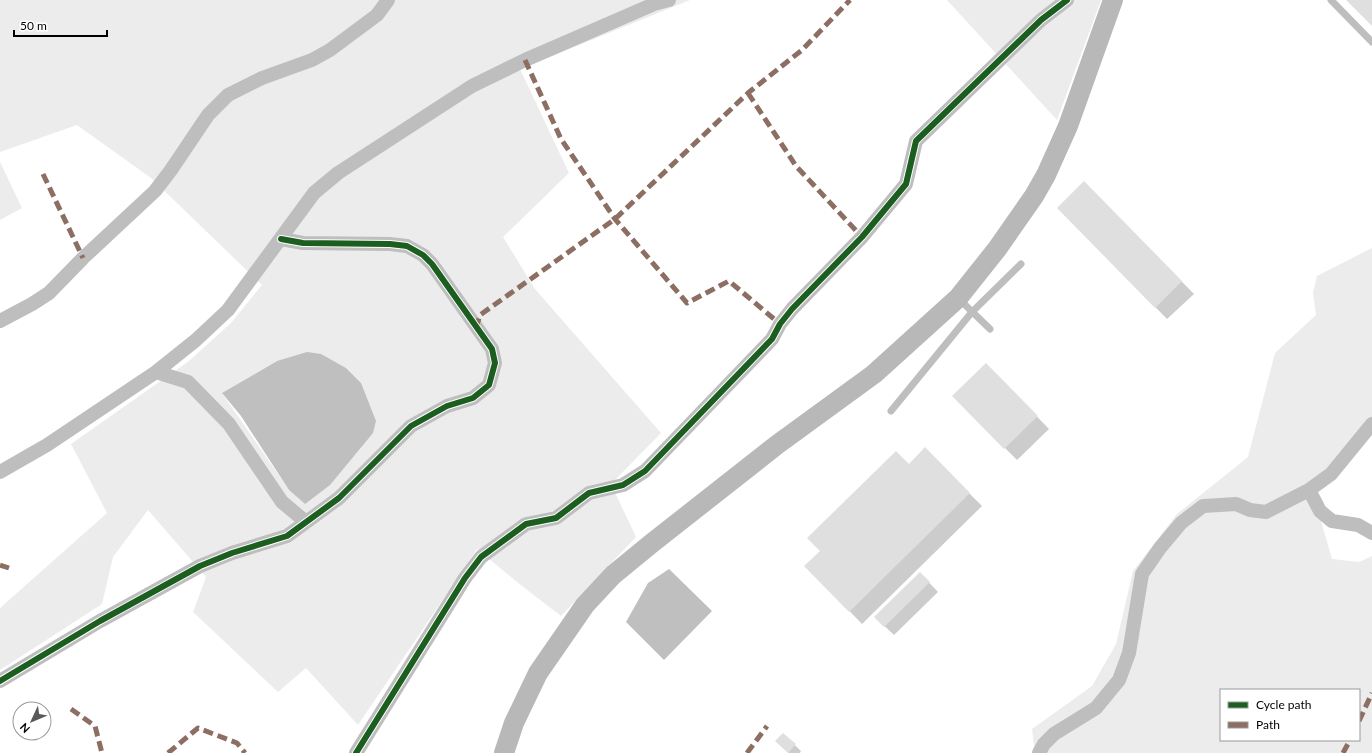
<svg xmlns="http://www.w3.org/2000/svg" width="1372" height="753" font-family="Lato,sans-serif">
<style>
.green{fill:#ececec;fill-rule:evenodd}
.water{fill:#bfbfbf}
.shadow{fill:#0003}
.building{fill:#dfdfdf}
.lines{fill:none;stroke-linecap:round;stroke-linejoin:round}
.lane{stroke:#bebebe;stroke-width:7}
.street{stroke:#bebebe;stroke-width:14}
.secondary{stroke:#b8b8b8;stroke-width:20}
.quiet{stroke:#8d6e63;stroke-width:5;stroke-dasharray:10 5;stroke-linecap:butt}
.cycleway-casing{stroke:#fff;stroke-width:8}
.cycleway{stroke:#1b5e20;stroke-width:6}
</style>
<rect width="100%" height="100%" fill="#fff"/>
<path class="green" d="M0,0H690L520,69L569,173L503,237L535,289L661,433L611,484L636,537L561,616L522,586L477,549L358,725L306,668L278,692L193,612L206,577L148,510L113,557L102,604L0,670V608L107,513L71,444L189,361L231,323L262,285L151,178L77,125L0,152ZM277,361L305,504L289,490L222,393Z
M947,0H1101L1057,120Z
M0,162L22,208L0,220Z
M1372,248V417L1311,486L1332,559L1359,562L1372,556V753H1035L1032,729L1092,686L1116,644L1133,571L1177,514L1248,457L1275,353L1316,315L1313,293L1317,276ZM1221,690H1359V740H1221Z"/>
<path class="water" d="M307,352L321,354L346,368L361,383L376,421L373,433L330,485L305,504L289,490L241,416L222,393L277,361Z
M669,569L712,611L664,660L626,622L648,583Z"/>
<path class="shadow" d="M1084,182L1194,294L1167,319L1058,208Z
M986,364L1049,429L1017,460L953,396Z
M925,449L982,506L862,624L806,566Z
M920,573L938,592L894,635L875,617Z
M783,734L801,751L800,753H789L783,747Z"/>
<path class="building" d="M1346,0H1372V26Z
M1084,181L1182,281L1155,308L1057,208Z
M986,363L1038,416L1004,449L952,396Z
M925,447L970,493L849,612L804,566L820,551L807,538L896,451L909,464Z
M920,572L930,582L884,627L874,617Z
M783,733L796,744L788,753L775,741Z"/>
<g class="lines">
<path class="lane" d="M1331,0L1372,42
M959,299L990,329
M891,411L972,312L1021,264"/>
<path class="street" d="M0,321L32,304L49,293L83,258L155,191L171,170L208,115L228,95L262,78L312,60L330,50L377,15L388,0
M156,372L188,382L229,424L282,502L306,522
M0,472L47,445L156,372L196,340L228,310L314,193L338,173L472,86L525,60L654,4L669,0
M1309,490L1320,511L1332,521L1358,525L1372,533
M0,681L100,621L200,566L232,553L287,536L339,498L411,426L447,406L473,398L489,385L495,363L492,349L432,264L423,255L407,246L390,244L303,243L281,239
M356,753L465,578L481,557L526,524L556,518L589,493L623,485L645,471L772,339L780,324L792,309L862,237L906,184L916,141L1041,20L1067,0
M1039,753L1044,744L1054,734L1096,708L1119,680L1129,653L1142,574L1160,548L1181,523L1203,506L1236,504L1250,510L1266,512L1309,490L1331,474L1372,424"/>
<path class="secondary" d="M504,753L514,723L538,673L585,605L613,575L652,543L778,444L874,374L958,298L997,249L1034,196L1046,175L1068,126L1113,0"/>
<path class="quiet" d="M525,60L561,139L615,219L687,303L729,281L780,324
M748,93L796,166L862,237
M43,174L83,258
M476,328L480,315L615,219L748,93L802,50L850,0
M0,565L9,568
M71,709L95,726L102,753
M1359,721L1372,693
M168,753L198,728L237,743L245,753
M747,753L767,726
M1343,753L1350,740"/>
<g class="cycleway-casing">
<path id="cycleway" d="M0,681L100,621L200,566L232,553L287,536L339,498L411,426L447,406L473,398L489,385L495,363L492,349L432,264L423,255L407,246L390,244L303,243L281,239
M356,753L465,578L481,557L526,524L556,518L589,493L623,485L645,471L772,339L780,324L792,309L862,237L906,184L916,141L1041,20L1067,0"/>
</g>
<use href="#cycleway" class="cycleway"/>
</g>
<rect x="1220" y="689" width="140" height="52" fill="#ffffff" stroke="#999999"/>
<rect x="1228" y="702" width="20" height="6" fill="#1b5e20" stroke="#999999"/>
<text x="1256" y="709" font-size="12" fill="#000000">Cycle path</text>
<rect x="1228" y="722" width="20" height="6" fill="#8d6e63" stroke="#999999"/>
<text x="1256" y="729" font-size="12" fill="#000000">Path</text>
<g transform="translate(32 721) rotate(226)"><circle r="19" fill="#ffffff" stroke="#999999"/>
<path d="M0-3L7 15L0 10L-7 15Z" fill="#595959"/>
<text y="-6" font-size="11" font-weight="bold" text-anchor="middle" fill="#000000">N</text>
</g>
<path d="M14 30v6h93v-6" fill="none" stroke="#000000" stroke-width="2"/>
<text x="20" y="30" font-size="12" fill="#000000" stroke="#ffffff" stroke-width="3" paint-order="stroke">50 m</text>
</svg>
